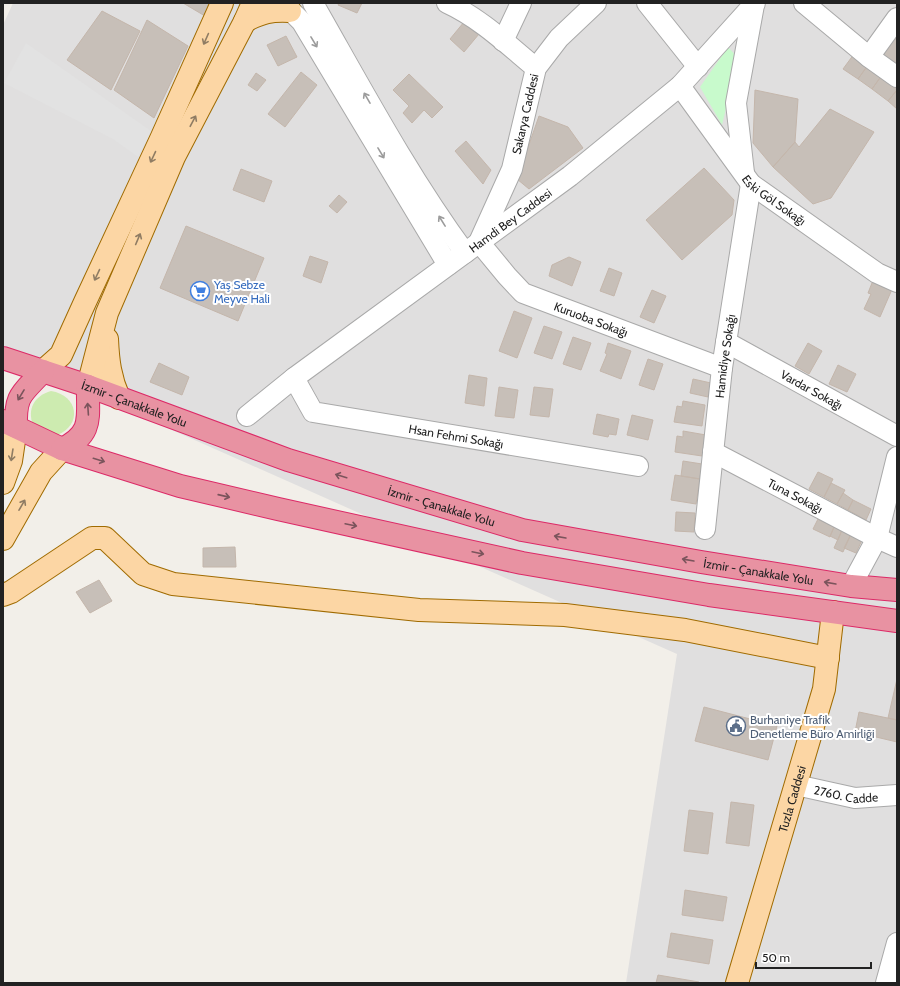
<svg xmlns="http://www.w3.org/2000/svg" width="900" height="986" font-family="Cabin,sans-serif">
<style>
.residential{fill:#e0dfdf}
.grass{fill:#cdebb0}
.park{fill:#c8facc}
.parking{fill:#e2e2e2}
.building{fill:#c7bfb8;stroke:#c4b6ab}
.lines{fill:none;stroke-linecap:round;stroke-linejoin:round}
.minor-casing{stroke:#a9a9a9;stroke-width:22}
.major-casing{stroke:#a06b00;stroke-width:24}
.highway-casing{stroke:#dc2a67;stroke-width:24}
.minor{stroke:#fff;stroke-width:20}
.major{stroke:#fcd6a4;stroke-width:22}
.highway{stroke:#e892a2;stroke-width:22}
.oneway{stroke:#8f7c63}
.oneway2{stroke:#9c9c9c}
.oneway3{stroke:#7b545c}
.labels{text-anchor:middle;dominant-baseline:central;stroke-width:4;stroke-linejoin:round;paint-order:stroke}
.street-label{font-size:12px;fill:#222;stroke:#fff}
.shop-label{font-size:12px;fill:#366cbe;stroke:#fff;text-anchor:start}
.service-label{font-size:12px;fill:#4e5e75;stroke:#fff;text-anchor:start}
</style>
<rect width="100%" height="100%" fill="#f2efe9"/>
<path class="residential" d="M13,3H897V983H626L677,654L3,355V25Z"/>
<path class="grass" d="M51,391C78,395 83,425 57,435L33,425C27,409 34,396 51,391Z"/>
<path class="park" d="M728,47L738,58L722,125L700,87Z"/>
<path class="parking" d="M26,43L151,131L138,157L113,139L4,83Z"/>
<path class="building" d="M183,3H211L205,16Z
M339,3H362L357,13L338,5Z
M102,11L140,31L111,90L67,60Z
M147,20L188,46L154,118L114,90Z
M464,22L479,34L464,52L450,39Z
M890,35L897,40V62L895,65L878,53Z
M286,36L297,57L278,66L267,45Z
M854,54L868,65L858,79L843,69Z
M868,65L882,75L872,89L858,79Z
M301,72L317,85L285,127L268,114Z
M256,73L266,80L257,91L248,85Z
M409,74L443,107L432,118L424,110L412,123L403,113L409,106L393,90Z
M882,75L897,87V90L888,101L872,89Z
M755,90L798,99L795,142L773,167L753,143Z
M897,90V109L888,101Z
M830,109L874,132L831,198L813,204L773,167L795,142L799,147Z
M539,116L568,127L583,148L529,189L517,179Z
M466,141L491,170L483,184L455,151Z
M704,168L734,200L732,215L682,260L646,220Z
M241,169L272,181L264,202L233,190Z
M339,195L347,202L337,213L329,206Z
M186,226L264,258L238,321L160,288Z
M310,256L328,262L321,283L303,276Z
M569,257L581,262L572,286L549,276L552,265Z
M609,268L622,273L614,296L600,291Z
M874,278L893,287L880,317L864,309L871,294L868,293Z
M652,290L666,296L654,323L640,317Z
M514,311L532,318L517,358L499,351Z
M544,326L562,332L552,359L534,353Z
M573,337L591,343L581,370L563,364Z
M608,343L631,351L621,379L600,371L607,354L605,353Z
M808,343L822,351L809,374L795,366Z
M648,359L663,364L654,390L639,385Z
M159,363L189,377L182,395L150,382Z
M838,365L856,374L847,392L829,384Z
M469,375L487,378L484,406L465,403Z
M693,379L711,383L708,397L690,393Z
M499,387L518,390L514,418L495,416Z
M534,387L553,389L549,417L530,415Z
M683,401L705,405L702,426L674,422L677,406L682,407Z
M597,414L619,419L616,435L609,434L608,437L593,434Z
M632,415L653,420L648,440L627,435Z
M683,431L706,435L702,456L675,452L677,436L683,437Z
M683,461L702,464L700,479L681,476Z
M818,472L833,479L824,497L809,489Z
M675,475L700,479L696,504L671,500Z
M831,483L845,490L837,504L824,497Z
M843,493L853,500L848,510L837,504Z
M853,500L871,509L866,520L848,510Z
M676,512L695,513L694,532L675,531Z
M818,519L834,527L830,537L813,529Z
M834,527L842,530L838,540L830,536Z
M842,530L851,534L843,552L834,548Z
M851,534L862,540L856,553L844,548Z
M235,547L236,567H203V548Z
M99,580L112,601L90,613L76,592Z
M897,679V720L888,718Z
M704,707L777,726L768,760L695,741Z
M859,712L897,720V742L855,732Z
M731,802L754,805L749,846L726,843Z
M689,810L713,813L708,854L684,851Z
M685,890L727,897L723,921L682,915Z
M671,933L713,940L709,964L667,957Z
M658,975L699,982V983H656Z"/>
<g class="lines">
<g class="minor-casing">
<g id="minor">
<path d="M283,3L302,22L448,265"/>
<path d="M313,3C361,87 407,174 465,253"/>
<path d="M447,3C480,18 508,45 536,68"/>
<path id="s1" d="M596,3L559,38L536,68L512,169L479,242L507,276L523,293L722,368"/>
<path d="M647,3L698,67"/>
<path d="M804,3L869,57L897,77"/>
<path d="M503,41L521,3"/>
<path d="M869,57L897,18"/>
<path id="s2" d="M680,86L751,184L877,273L897,282"/>
<path d="M744,173L736,103L754,5"/>
<path id="s3" d="M726,342L897,436"/>
<path id="s4" d="M294,378L313,412L638,466"/>
<path id="s5" d="M247,416L294,378L570,176L680,86L755,3"/>
<path id="s6" d="M713,452L877,538L897,547"/>
<path id="s7" d="M705,529L722,368L751,184"/>
<path d="M851,586L877,538L897,457"/>
<path id="s8" d="M796,785L855,798L897,795"/>
<path d="M886,983L897,943"/>
</g>
</g>
<g class="major-casing">
<g id="major">
<path d="M245,21C262,12 271,10 290,11"/>
<path d="M107,339C108,361 110,378 119,398"/>
<path d="M43,371L61,355L85,302L161,139L222,3"/>
<path d="M88,386L107,313L174,157L245,21L253,3"/>
<path d="M3,483L11,461L16,427"/>
<path d="M3,539L41,472L62,449"/>
<path d="M3,595L11,592L92,538H105L143,574L173,584L419,610L565,615L685,630L828,658"/>
<path id="s9" d="M737,983L824,689L833,612"/>
</g>
</g>
<g class="highway-casing">
<g id="highway">
<path id="s10" d="M3,358L88,386L288,460L522,530L701,562L851,586L897,590"/>
<path d="M3,421L62,449L180,486L278,509L522,563L709,595L897,621"/>
<path d="M16,427C15,394 22,394 43,371"/>
<path d="M62,449C95,433 87,416 88,386"/>
</g>
</g>
<use href="#minor" class="minor"/>
<use href="#major" class="major"/>
<use href="#highway" class="highway"/>
</g>
<defs><path id="oneway-shaft" d="M-6 0H5M1.5-3L5.5 0L1.5 3" fill="none" stroke-width="1.6" stroke-linecap="round" stroke-linejoin="round"/></defs>
<g class="oneway">
<use href="#oneway-shaft" transform="translate(206 39) rotate(114)"/>
<use href="#oneway-shaft" transform="translate(193 121) rotate(-62)"/>
<use href="#oneway-shaft" transform="translate(153 157) rotate(115)"/>
<use href="#oneway-shaft" transform="translate(138 239) rotate(-67)"/>
<use href="#oneway-shaft" transform="translate(97 275) rotate(115)"/>
<use href="#oneway-shaft" transform="translate(12 455) rotate(99)"/>
<use href="#oneway-shaft" transform="translate(22 505) rotate(-60)"/>
</g>
<g class="oneway2">
<use href="#oneway-shaft" transform="translate(314 42) rotate(59)"/>
<use href="#oneway-shaft" transform="translate(367 98) rotate(-120)"/>
<use href="#oneway-shaft" transform="translate(381 153) rotate(59)"/>
<use href="#oneway-shaft" transform="translate(442 221) rotate(-122)"/>
</g>
<g class="oneway3">
<use href="#oneway-shaft" transform="translate(21 395) rotate(121)"/>
<use href="#oneway-shaft" transform="translate(88 409) rotate(-94)"/>
<use href="#oneway-shaft" transform="translate(99 460) rotate(17)"/>
<use href="#oneway-shaft" transform="translate(341 476) rotate(-163)"/>
<use href="#oneway-shaft" transform="translate(224 496) rotate(13)"/>
<use href="#oneway-shaft" transform="translate(351 525) rotate(12)"/>
<use href="#oneway-shaft" transform="translate(560 537) rotate(-170)"/>
<use href="#oneway-shaft" transform="translate(478 553) rotate(12)"/>
<use href="#oneway-shaft" transform="translate(688 560) rotate(-170)"/>
<use href="#oneway-shaft" transform="translate(830 583) rotate(-170)"/>
</g>
<defs>
<g id="supermarket-ring" transform="scale(1)"><circle r="9.5" fill="#fff" stroke="#3f7fe0" stroke-width="1.5"/><path d="M-6-5.5h2.5l.6 2H6L4.5 2H-2.5L-4.4-4H-6ZM-1.5 3.2a1.3 1.3 0 1 0 .1 0ZM3 3.2a1.3 1.3 0 1 0 .1 0Z" fill="#3f7fe0"/></g>
<g id="civic-ring" transform="scale(1)"><circle r="9.5" fill="#fff" stroke="#5c6f8a" stroke-width="1.5"/><path d="M-.6-6.5H3V-4.5H.6V-3L4-1V1h2V6H-6V1h2V-1L-.6-3ZM-1.2 2.5V6h2.4V2.5Z" fill="#5c6f8a"/></g>
</defs>
<g fill-rule="evenodd">
<use href="#supermarket-ring" x="200" y="291"/>
<use href="#civic-ring" x="736" y="726"/>
</g>
<g class="labels">
<g class="street-label">
<text transform="translate(525 114) rotate(-77)">Sakarya Caddesi</text>
<text stroke="none"><textPath href="#s2" startOffset="149">Eski Göl Sokağı</textPath></text>
<text stroke="none"><textPath href="#s5" startOffset="328">Hamdi Bey Caddesi</textPath></text>
<text stroke="none"><textPath href="#s1" startOffset="413">Kuruoba Sokağı</textPath></text>
<text stroke="none"><textPath href="#s7" startOffset="174">Hamidiye Sokağı</textPath></text>
<text stroke="none"><textPath href="#s3" startOffset="98">Vardar Sokağı</textPath></text>
<text stroke="none"><textPath href="#s10" startOffset="139">İzmir - Çanakkale Yolu</textPath></text>
<text stroke="none"><textPath href="#s4" startOffset="184">Hsan Fehmi Sokağı</textPath></text>
<text stroke="none"><textPath href="#s6" startOffset="93">Tuna Sokağı</textPath></text>
<text stroke="none"><textPath href="#s10" startOffset="463">İzmir - Çanakkale Yolu</textPath></text>
<text stroke="none"><textPath href="#s10" startOffset="787">İzmir - Çanakkale Yolu</textPath></text>
<text stroke="none"><textPath href="#s8" startOffset="51">2760. Cadde</textPath></text>
<text stroke="none"><textPath href="#s9" startOffset="192">Tuzla Caddesi</textPath></text>
</g>
<g class="shop-label">
<text x="214" y="284">Yaş Sebze<tspan x="214" dy="14">Meyve Hali</tspan></text>
</g>
<g class="service-label">
<text x="750" y="719">Burhaniye Trafik<tspan x="750" dy="14">Denetleme Büro Amirliği</tspan></text>
</g>
</g>
<rect width="900" height="986" fill="none" stroke="#222222" stroke-width="8"/>
<path d="M756 962v6h115v-6" fill="none" stroke="#222222" stroke-width="2"/>
<text x="762" y="962" font-size="12" fill="#222222" stroke="#ffffff" stroke-width="3" paint-order="stroke">50 m</text>
</svg>
